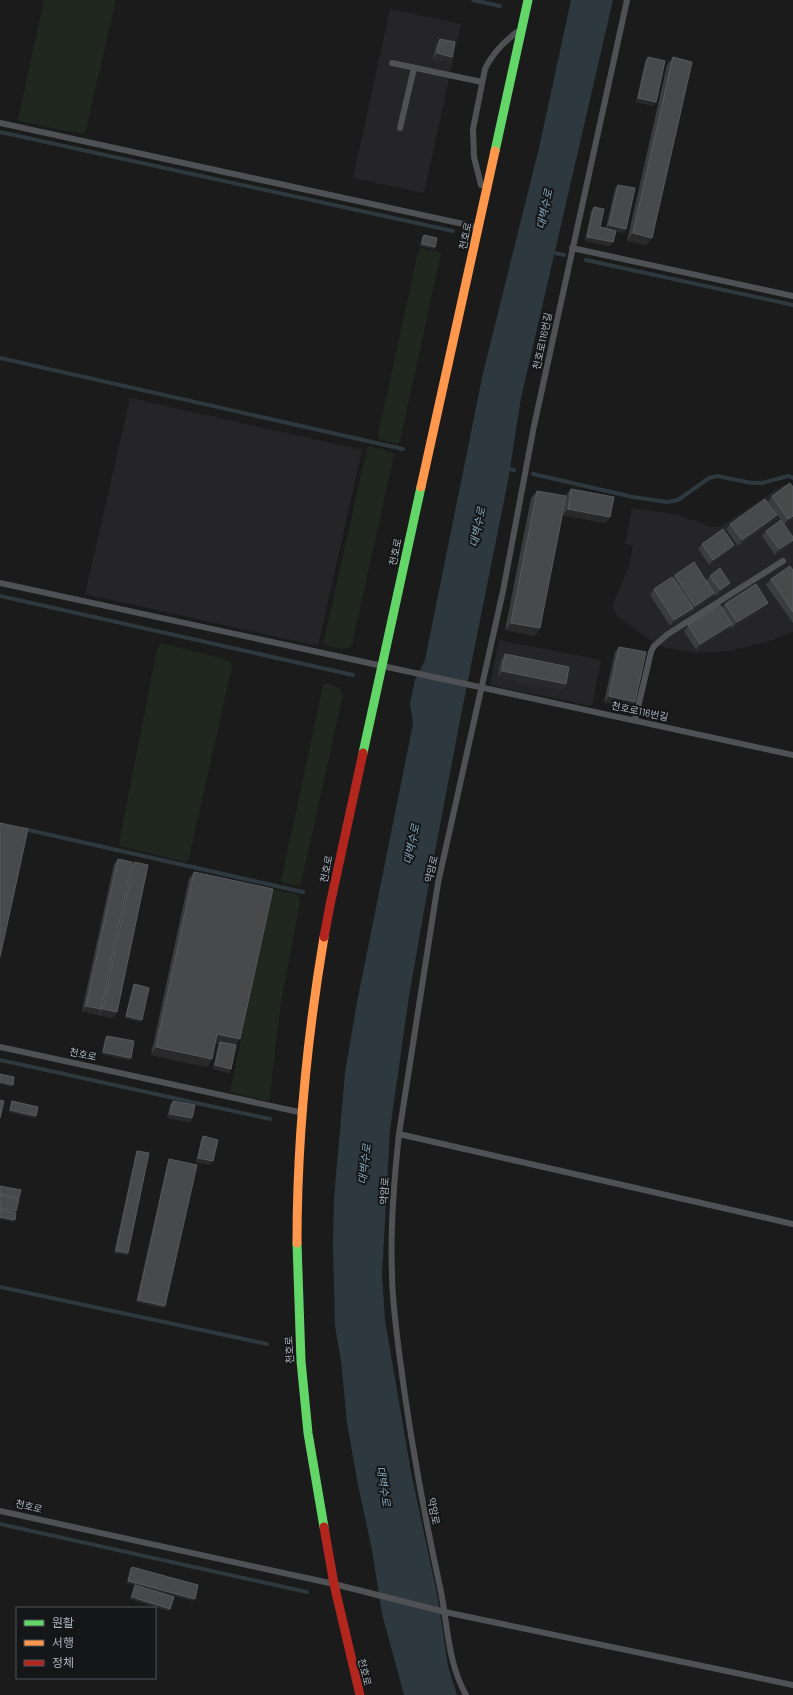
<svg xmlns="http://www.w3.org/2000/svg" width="793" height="1695" font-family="Barlow,'Noto Sans KR',sans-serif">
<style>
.built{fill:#252528}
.green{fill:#1f271f}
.water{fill:#2d393f}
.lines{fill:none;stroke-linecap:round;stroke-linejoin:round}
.stream{stroke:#2d393f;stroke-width:4}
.lane{stroke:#4f5155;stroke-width:6}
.fast{stroke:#63d668;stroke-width:9}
.slow{stroke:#ff974d;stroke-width:9}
.jam{stroke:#b3261e;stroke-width:9}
.wall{fill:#3b3c3e}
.shaded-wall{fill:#29292a}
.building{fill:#48494b;stroke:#57595d}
.labels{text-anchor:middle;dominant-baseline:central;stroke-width:4;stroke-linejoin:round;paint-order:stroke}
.street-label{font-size:10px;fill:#acb3bd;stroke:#151618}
.water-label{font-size:11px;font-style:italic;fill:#82a5b9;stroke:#151618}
</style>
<rect width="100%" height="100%" fill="#1b1b1c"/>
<path class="built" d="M390,9L461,24L424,193L353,178Z
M130,398L362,450L318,646L85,594Z
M786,484L793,487V632L769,641L730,651L699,653L665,648L650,640L617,616L613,608L614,601L629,566L633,545L625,544L632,508L677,515L712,527H720L781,486Z
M499,640L601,660L592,706L490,685Z"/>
<path class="green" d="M44,0H116L86,130L82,134L19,121L18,119Z
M422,248L441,253L400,441L398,444L380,440L378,435L418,252L419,249Z
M369,446L392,452L394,454L393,459L352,645L349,648L340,649L325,645L324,640L367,449Z
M161,643L221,658L231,663L232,667L191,849L189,860L186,862L121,846L119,844L157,649Z
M326,683L340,688L342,694V699L301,884L298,886L284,883L281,881L323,686Z
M274,890L297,894L299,898L300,902L280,1009L270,1095V1099L266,1101L230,1092L272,893Z"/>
<path class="water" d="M571,0H613L521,398L508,481L460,720L427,894L409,996L390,1130L382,1275L385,1320L411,1472L438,1599L448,1666L457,1695H404L382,1614L372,1550L358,1485L347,1423L341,1361L335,1326L333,1246L334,1198L345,1073L357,1002L413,724L410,703L415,680L425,660L483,373L539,148Z"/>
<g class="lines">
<path class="stream" d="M473,0L500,6
M0,132L453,231
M550,252L564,255
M586,260L793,305
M0,358L403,449
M505,468L514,470
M533,474L633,497L667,502L678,500L709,478L717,476L752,483H762L788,476L793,478
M0,596L353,675
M24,829L303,892
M0,1060L270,1119
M0,1287L267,1344
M0,1524L307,1592"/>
<path class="lane" d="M392,63L482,82
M0,123L477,227
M400,128L414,68
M481,185L474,157L473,129L485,69C492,54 505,41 517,32
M572,248L793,296
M0,583L793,755
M635,720L651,652L654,646L668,634L783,561
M0,1047L299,1112
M399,1134L793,1224
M0,1511L334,1584L445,1612L793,1685
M466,1695C447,1661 448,1624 440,1587C423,1509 409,1431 399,1352C396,1326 392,1299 392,1273C390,1227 394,1180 399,1134L438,883L503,591L534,426L627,0"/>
<path class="fast" d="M495,151L528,0
M363,753L421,487
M297,1243L301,1361L308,1433L324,1527"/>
<path class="slow" d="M421,487L495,151
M297,1243C297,1141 307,1038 324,937"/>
<path class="jam" d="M324,937L330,905L363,753
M324,1527L334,1584L360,1695"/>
</g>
<path class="wall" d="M440,39L452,57L448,62L433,59L436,45Z
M648,57L656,102L653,106L636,102L645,61Z
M673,57L647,245L627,241L667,65Z
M618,185L623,233L616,231L610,246L585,241L591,211L594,207L600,227L606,228L615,189Z
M424,235L435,247L434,249L420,246L422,237Z
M571,489L606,523L563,515L567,494Z
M537,491L540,628L535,636L505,630L531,498Z
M772,496L793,519L784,525L793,537V541L790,545L775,555L762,536L766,531L781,520L768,502Z
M772,521L738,546L726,529L730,524Z
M702,544L734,545L730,550L709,565L698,549Z
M793,570V623L766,585L771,579Z
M675,575L706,581L710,576L726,589L716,596L714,594L710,599L691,612V611L689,613L670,626L650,595L654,589L673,578Z
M725,604L764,608L732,628L731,626L728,630L696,650L684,631L688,625L722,607Z
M619,647L631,708L604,702L615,652Z
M505,654L566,684L562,690L498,677L501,660Z
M118,859L131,866L134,862L113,1018L98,1015L99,1011L97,1015L82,1011L114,864Z
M194,872L236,1045L231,1069L229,1073L213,1069L218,1046L219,1044L215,1043L212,1059L207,1067L151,1055L189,879Z
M134,984L140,1022L125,1018L133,986Z
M107,1036L131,1058L129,1060L102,1054L105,1038Z
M12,1101L35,1118L9,1112L11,1103Z
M173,1101L192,1118L190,1122L167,1118L170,1105Z
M203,1136L210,1165L196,1162L201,1140Z
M137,1151L128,1253L127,1255L114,1253L136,1153Z
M169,1159L163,1308L136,1302L168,1161Z
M132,1567L193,1601L127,1583L130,1569Z
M135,1585L170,1609L169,1611L130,1599L134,1587Z"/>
<path class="shaded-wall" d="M437,53L452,57L448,62L433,59Z
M638,98L656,102L653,106L636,102Z
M609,225L626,229L623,233L606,229Z
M633,233L652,238L647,245L627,241Z
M587,237L613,242L610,246L585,241Z
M422,244L435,247L434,249L420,246Z
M568,509L610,517L606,523L563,515Z
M777,515L772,521L738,546L742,540Z
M793,516V519L784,525L788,519Z
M793,540L790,545L775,555L779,549Z
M734,545L730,550L709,565L713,560Z
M730,583L726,589L716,596L720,590Z
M714,593L710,599L691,612L695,606Z
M768,603L764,608L732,628L737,622Z
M693,608L689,613L670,626L674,620Z
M511,623L540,628L535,636L505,630Z
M732,624L728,630L696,650L700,644Z
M502,671L566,684L562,690L498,677Z
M609,696L635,702L631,708L604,702Z
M86,1006L101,1009L97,1015L82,1011Z
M103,1009L117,1012L113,1018L98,1015Z
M126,1016L142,1020L140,1022L125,1018Z
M217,1034L240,1039L235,1047L220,1042L219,1044L212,1042Z
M156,1047L212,1059L207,1067L151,1055Z
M103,1052L131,1058L129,1060L102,1054Z
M215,1065L231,1069L229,1073L213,1069Z
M0,1082L13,1085L11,1087L0,1084Z
M10,1110L36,1116L35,1118L9,1112Z
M170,1114L192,1118L190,1122L167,1118Z
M198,1158L213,1161L210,1165L196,1162Z
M0,1194L19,1198L18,1200L0,1196Z
M0,1208L16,1211L15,1213L0,1210Z
M0,1217L15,1220L13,1222L0,1219Z
M116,1251L128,1253L127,1255L114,1253Z
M138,1300L165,1306L163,1308L136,1302Z
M128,1581L195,1599L193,1601L127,1583Z
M132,1597L170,1609L169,1611L130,1599Z"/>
<path class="building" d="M440,39L455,42L452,57L437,53Z
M648,57L665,61L656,102L638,98Z
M673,57L692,62L652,238L633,233Z
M618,185L635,188L626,229L609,225Z
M594,207L604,209L600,227L616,231L613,242L587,237Z
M424,235L437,238L435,247L422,244Z
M790,483L793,487V516L788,519L772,496Z
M571,489L614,497L610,517L568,509Z
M537,491L566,496L540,628L511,623Z
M765,499L777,515L742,540L730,524Z
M781,520L793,537V540L779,549L766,531Z
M723,529L734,545L713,560L702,544Z
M694,562L714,593L695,606L675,575Z
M790,566L793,570V612L771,579Z
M720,568L730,583L720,590L710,576Z
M672,577L693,608L674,620L654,589Z
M756,584L768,603L737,622L725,604Z
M720,605L732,624L700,644L688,625Z
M619,647L646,652L635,702L609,696Z
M505,654L569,667L566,684L502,671Z
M0,823L28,829L0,957Z
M118,859L132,862L101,1009L86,1006Z
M134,862L148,865L117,1012L103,1009Z
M194,872L273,889L240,1039L217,1034L212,1059L156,1047Z
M134,984L149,988L142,1020L126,1016Z
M107,1036L134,1041L131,1058L103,1052Z
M220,1042L236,1045L231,1069L215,1065Z
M0,1074L14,1077L13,1085L0,1082Z
M0,1100L4,1101L0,1118Z
M12,1101L38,1107L36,1116L10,1110Z
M173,1101L195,1105L192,1118L170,1114Z
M203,1136L218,1140L213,1161L198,1158Z
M137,1151L149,1153L128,1253L116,1251Z
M169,1159L197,1165L165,1306L138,1300Z
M0,1186L21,1190L19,1198L0,1194Z
M0,1195L19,1199L16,1211L0,1208Z
M0,1209L16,1213L15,1220L0,1217Z
M132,1567L198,1585L195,1599L128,1581Z
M135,1585L174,1597L170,1609L132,1597Z"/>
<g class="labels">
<g class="street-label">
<text transform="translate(465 236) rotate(-78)">천호로</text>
<text transform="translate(542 341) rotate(-78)">천호로116번길</text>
<text transform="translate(395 552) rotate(-78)">천호로</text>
<text transform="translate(640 711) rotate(12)">천호로116번길</text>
<text transform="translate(326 869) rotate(-78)">천호로</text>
<text transform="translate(431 869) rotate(-77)">약암로</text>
<text transform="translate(83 1054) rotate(12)">천호로</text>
<text transform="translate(384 1191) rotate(-87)">약암로</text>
<text transform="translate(289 1350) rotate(-93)">천호로</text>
<text transform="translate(29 1506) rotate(13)">천호로</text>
<text transform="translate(434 1511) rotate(79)">약암로</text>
<text transform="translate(365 1672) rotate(76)">천호로</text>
</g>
<g class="water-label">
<text transform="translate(544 209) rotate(-78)">대벽수로</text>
<text transform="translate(477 527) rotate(-78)">대벽수로</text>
<text transform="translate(411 844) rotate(-78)">대벽수로</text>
<text transform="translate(364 1164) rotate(-83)">대벽수로</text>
<text transform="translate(384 1486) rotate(81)">대벽수로</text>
</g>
</g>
<rect x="16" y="1607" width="140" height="72" fill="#151618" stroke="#51555a"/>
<rect x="24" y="1620" width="20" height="6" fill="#63d668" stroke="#51555a"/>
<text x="52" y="1627" font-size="12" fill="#acb3bd">원활</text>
<rect x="24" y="1640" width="20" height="6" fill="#ff974d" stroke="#51555a"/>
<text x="52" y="1647" font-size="12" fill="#acb3bd">서행</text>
<rect x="24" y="1660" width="20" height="6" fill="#b3261e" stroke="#51555a"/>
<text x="52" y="1667" font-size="12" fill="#acb3bd">정체</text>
</svg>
